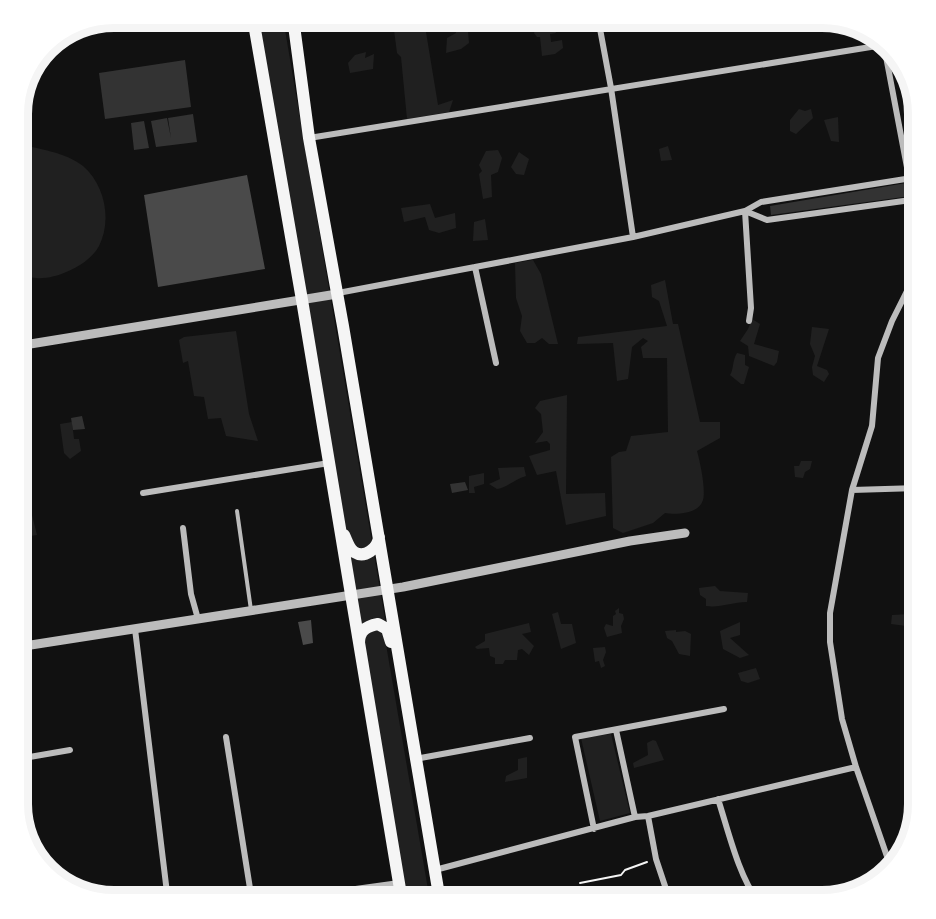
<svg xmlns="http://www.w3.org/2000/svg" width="936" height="919" font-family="Poppins,sans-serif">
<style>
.green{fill:#202020}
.water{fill:#333}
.building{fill:#4a4a4a}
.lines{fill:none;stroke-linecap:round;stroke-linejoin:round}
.path{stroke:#f5f5f5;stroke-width:2}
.service{stroke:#bcbcbc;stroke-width:4}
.minor{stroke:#bcbcbc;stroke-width:6}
.tertiary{stroke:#bcbcbc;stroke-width:9}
.primary{stroke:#f5f5f5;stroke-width:12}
.rim{fill:none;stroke:#f5f5f5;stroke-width:8}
</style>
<rect width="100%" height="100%" fill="#111"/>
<path class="green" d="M259,18H283L386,625L360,630Z
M399,18H411L412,27L425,26L438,105L453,100L449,112L407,119L401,57L397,53L394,30L400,26Z
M455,18H460L462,31H468L469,43L461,49L446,53L447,38L456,33Z
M546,18H551L556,33L550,34L551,42L562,40L563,48L555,54L542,56L540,37H537L534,33L538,25L546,24Z
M366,52L365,58L374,54L373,69L350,73L348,63L355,55Z
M799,109L805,111L811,109L813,118L796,134L790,131V120Z
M838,117L839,142L831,141L824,120Z
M18,144C39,149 65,152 83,166C105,185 112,220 99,246C89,265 56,280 36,278C30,278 24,275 18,274Z
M668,146L672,160L661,161L659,149Z
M498,150L502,158L498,172L491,175L492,197L483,199L479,174L482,171L479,165L486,151Z
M519,152L529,159L524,175L516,174L511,167Z
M430,204L435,218L455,213L456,228L439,233L429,230L425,217L404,222L401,208Z
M485,219L488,240L473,241L474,222Z
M533,260L541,274L558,344H549L542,338L535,343H527L520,331L522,316L516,298L515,263Z
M665,280L673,324H678L700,422H720V438L697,451C700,462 706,489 703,500C699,514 676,515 665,513L653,523L623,533L613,528L611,457L619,452L626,451L631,436L668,432L667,358H643L641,347L648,341L643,338L632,347L628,379L617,381L613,343L577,344L578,337L667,326L659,301L652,297L651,285Z
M752,319L760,324L754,344L779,351L777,362L774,366L749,356L748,346L740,341L748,329Z
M812,327L829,329L817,366L827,370L829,374L824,382L813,375L812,367L815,356L810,344Z
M236,331L249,414L258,441L226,436L221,418L208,419L204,397L194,396L188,361L183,363L179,340L184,337Z
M737,353L745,355V365L749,367L744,384H741L730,375C734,369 732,361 737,353Z
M567,395L566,494L605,493L606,516L566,525L556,471L537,475L529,456L550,450V444L547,441L535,443L543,432L541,414L535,408L540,401Z
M72,422L74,439H79L81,451L70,459L64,453L60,424Z
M801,461H812L810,469L805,472L803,478L795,477L794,466H799Z
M524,467L526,476C515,479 508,487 497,489L489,484L500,479L498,468Z
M484,473V484L474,487L475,493H469V476Z
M27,495L37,535L18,538V497Z
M715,586L720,591L748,593L747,602C732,602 720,608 706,606V599L700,595L699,588Z
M619,608V613L623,614L624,619L621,626L622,633L607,637L604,628L606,624L613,626V616L616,614L615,611Z
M558,612L561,624H572L576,643L561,649L552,614Z
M910,614L912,619L918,620V633L914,627L891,624L892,615Z
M740,622V635L730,638L749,655L740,658L723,649L720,631Z
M529,623L531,632L522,634L534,646L529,655L522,649L518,650L517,660H505L503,664H495V658L490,656L489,648L477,649L475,647L485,641V634Z
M383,627L430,901H404L362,634Z
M676,630V632L685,631L691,634L690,656L679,654L672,641L667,638L665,631Z
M605,647L606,652L603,660L605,666L601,668L599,661L595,662L593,648Z
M756,668L760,679L748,683L741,681L738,673Z
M918,725V764L910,759L908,748L909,738L915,735L914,728Z
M611,734L630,813L600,821L581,738Z
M653,740L656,741L664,760L634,768L633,763L648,755L647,743Z
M527,757V778L505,782L506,776L518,770V759Z"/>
<path class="water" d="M895,55L918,114V173L916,174Z
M185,60L191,107L105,119L99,73Z
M193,114L197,142L156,147L151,121L167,118L171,138L168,118Z
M144,121L149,148L134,150L131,123Z
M918,181V195L771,215L770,206Z
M82,416L85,429L73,430L71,418Z
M465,482L468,490L452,493L450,484Z"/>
<path class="building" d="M247,175L265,269L158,287L144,195Z
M311,620L313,643L303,645L298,622Z"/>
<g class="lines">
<path class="path" d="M580,883L621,875L625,870L647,862"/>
<path class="service" d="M237,511L251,610"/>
<path class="minor" d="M598,18L611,88L633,237
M86,29L159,18
M884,46L909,178
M309,138L883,45
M913,200L918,242
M745,211L767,220L918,199
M745,211L751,308L749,321
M475,267L496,363
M338,293L633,237L745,211L761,202L918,177
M852,490L918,488
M143,493L329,463
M183,528L191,594L198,619
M135,629L168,901
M616,730L635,817
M226,737L252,901
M18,759L70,750
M415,759L530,738
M718,799C728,830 739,877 758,901
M648,816L656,859L670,901
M594,829L575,737L724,709
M891,868L856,767L842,719L830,642V613L852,490L872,426L878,358L892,321L918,269
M435,870L635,817L648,816L856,767
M269,901L399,883"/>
<path class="tertiary" d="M18,346L337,294
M18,647L403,587L630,541L685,533"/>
<path class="primary" d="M253,18L302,300L402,901
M293,18L309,138L343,326L440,901
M344,535C347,541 349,549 354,552C365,559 378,548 379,537
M359,643C359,630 367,626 378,624L387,629L391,642"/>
</g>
<path d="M0 0H936V919H0ZM114 28H822A86 86 0 0 1 908 114V804A86 86 0 0 1 822 890H114A86 86 0 0 1 28 804V114A86 86 0 0 1 114 28Z" fill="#fff" fill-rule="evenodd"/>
<path class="rim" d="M114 28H822A86 86 0 0 1 908 114V804A86 86 0 0 1 822 890H114A86 86 0 0 1 28 804V114A86 86 0 0 1 114 28Z"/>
</svg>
